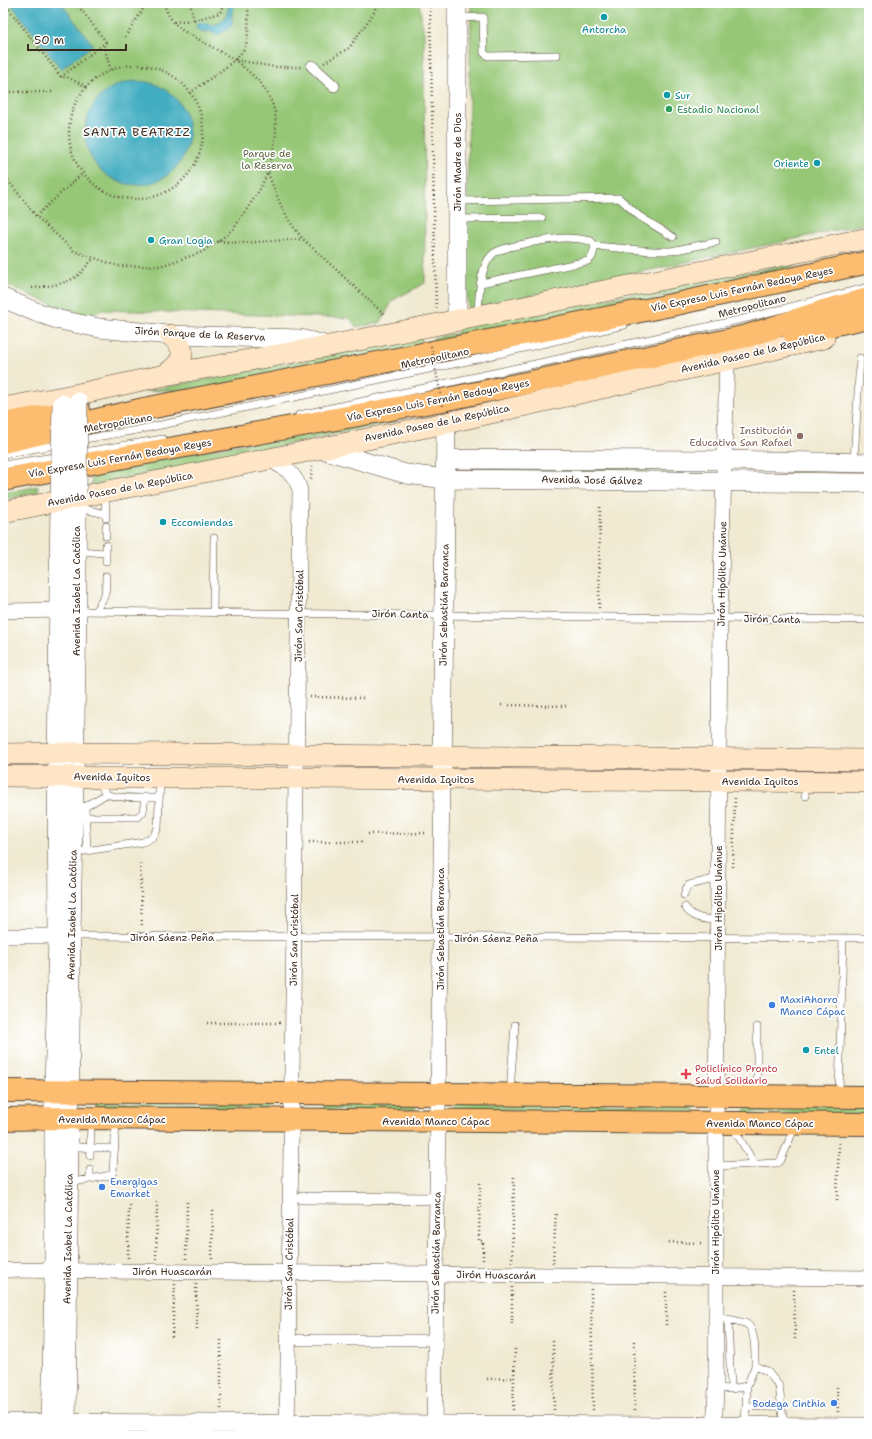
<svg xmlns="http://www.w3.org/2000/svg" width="872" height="1439" font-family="'Shantell Sans',sans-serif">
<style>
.green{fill:#96c777;stroke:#68784a}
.water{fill:#42adc1;stroke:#3e6c70}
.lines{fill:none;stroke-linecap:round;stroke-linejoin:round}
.service-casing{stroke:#564739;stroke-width:8}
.pedestrian-casing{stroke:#564739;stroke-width:12}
.minor-casing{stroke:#564739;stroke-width:16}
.tertiary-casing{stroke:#564739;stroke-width:20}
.secondary-casing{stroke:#564739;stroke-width:22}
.primary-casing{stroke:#564739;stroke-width:24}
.motorway-casing{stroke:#564739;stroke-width:24}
.path{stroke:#564739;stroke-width:2.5;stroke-dasharray:1 3;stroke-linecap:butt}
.service{stroke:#fff;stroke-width:7}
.pedestrian{stroke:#fff;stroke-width:11}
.minor{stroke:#fff;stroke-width:15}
.tertiary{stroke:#fff;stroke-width:19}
.secondary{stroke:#fee5c5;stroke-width:21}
.primary{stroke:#fcbd6f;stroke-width:22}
.motorway{stroke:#fcbd6f;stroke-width:22}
.tertiary-bridge-casing{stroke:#564739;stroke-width:20;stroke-linecap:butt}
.path-bridge{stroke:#564739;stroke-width:2.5;stroke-dasharray:1 3;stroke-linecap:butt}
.tertiary-bridge{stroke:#fff;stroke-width:19}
.culture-dot{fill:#0f9aa8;stroke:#fff;stroke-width:1.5}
.leisure-dot{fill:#2e9e5b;stroke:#fff;stroke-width:1.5}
.education-dot{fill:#8d6e63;stroke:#fff;stroke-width:1.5}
.shop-dot{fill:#3f7fe0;stroke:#fff;stroke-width:1.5}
.health-dot{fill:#e0444e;stroke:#fff;stroke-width:1.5}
.labels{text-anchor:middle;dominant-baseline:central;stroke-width:3.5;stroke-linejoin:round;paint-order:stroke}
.culture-label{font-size:10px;fill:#0d838f;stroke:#fff;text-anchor:start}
.leisure-label{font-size:10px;fill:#27864d;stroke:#fff;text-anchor:start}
.park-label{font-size:10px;fill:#5b613d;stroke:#fff}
.street-label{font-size:10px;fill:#3b2a1e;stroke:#fff}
.education-label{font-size:10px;fill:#785e54;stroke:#fff;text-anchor:end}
.shop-label{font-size:10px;fill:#366cbe;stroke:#fff;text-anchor:start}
.health-label{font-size:10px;fill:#be3a42;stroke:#fff;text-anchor:start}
.quarter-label{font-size:12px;letter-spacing:1px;fill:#3b2a1e;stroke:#fff}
</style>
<rect width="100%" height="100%" fill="#fff"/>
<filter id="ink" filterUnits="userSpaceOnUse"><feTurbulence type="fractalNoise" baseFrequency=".025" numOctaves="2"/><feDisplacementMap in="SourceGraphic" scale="8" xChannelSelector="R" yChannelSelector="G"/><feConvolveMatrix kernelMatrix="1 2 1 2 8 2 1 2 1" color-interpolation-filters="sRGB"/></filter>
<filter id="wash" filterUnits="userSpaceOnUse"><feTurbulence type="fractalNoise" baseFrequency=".012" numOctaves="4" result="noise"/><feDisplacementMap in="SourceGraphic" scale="16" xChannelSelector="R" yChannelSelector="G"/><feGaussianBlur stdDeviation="0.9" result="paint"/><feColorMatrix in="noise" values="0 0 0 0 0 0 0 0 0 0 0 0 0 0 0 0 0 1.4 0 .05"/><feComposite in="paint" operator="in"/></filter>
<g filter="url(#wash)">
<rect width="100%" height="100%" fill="#f0ead2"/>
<path class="green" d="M3,3H419L424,34L425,283L393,300L380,323L356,327L350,318L102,310L89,316C59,307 31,297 3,283Z
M471,3H869V223L468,309L466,285L467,201Z
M800,262L782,272L433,344V338L457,333L459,326Z
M421,337L424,348L219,389L145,391Z
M397,418V421L92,486L90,470Z
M462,465L703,468V475L463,472Z
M38,486V492L3,500V493Z
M96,1102L268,1103V1109L96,1108Z
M453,1102L694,1105V1113L453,1109Z
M324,1103L415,1104V1111L324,1110Z
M751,1104L869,1105V1115L744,1113Z"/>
<path class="water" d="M10,3H61L93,45L61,69Z
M228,3H234L232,15V26L220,34L216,35L210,31L203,32L197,29L196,25L201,22C205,23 209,25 213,25C223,24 230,12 228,3Z
M85 133a52 52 0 1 1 104 0a52 52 0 1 1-104 0Z"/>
</g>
<g filter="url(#ink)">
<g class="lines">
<g class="service-casing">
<path id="service" d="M457,4L470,3
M457,18L483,17L484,53L488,56L557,55
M457,201L619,198L639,216L673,237
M458,219L542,218
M595,246L652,251H671L716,242
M478,314C479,297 479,276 488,260C489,258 492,255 494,253C504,246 554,238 566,238C574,238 583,239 591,241L595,246L592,257L588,261L481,283
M299,415L743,319L869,287
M79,440L137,430L472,360L624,325
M78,453L163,439
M3,454L61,444
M854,461L860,358
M3,465L60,456
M105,494L106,518
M79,508L106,514
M106,536V526
M78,551L106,553
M106,561V545
M77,611L869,620
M95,611C106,596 106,594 106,576
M213,612L214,538
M99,780C101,784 103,791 107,794C114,799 149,798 159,798
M805,796V784
M74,803L85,807L87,850
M85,807L106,794
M86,817H138L143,812L145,797
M73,853L143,842L153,837L158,828L160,779
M684,895L686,889L689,885L718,878
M685,907C693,919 705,919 718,921
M71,936L869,938
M511,1092V1077L515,1025
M757,1094V1027
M839,1095L843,938
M733,1127L755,1165
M69,1146L91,1148H115
M90,1156L91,1121
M716,1166L778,1163L781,1160L795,1126
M90,1178V1170
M69,1183L111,1175L113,1172L116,1121
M716,1317C725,1319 738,1320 747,1324C756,1330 755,1356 755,1366L767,1371L779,1386L784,1426
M728,1319L731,1389
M716,1388L731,1389L747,1386L755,1366
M746,1407L781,1406
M745,1426L747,1386"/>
</g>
<g class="pedestrian-casing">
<path id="pedestrian" d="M312,66L334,86
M302,1198L437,1199
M299,1340H435"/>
</g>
<g class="minor-casing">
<path id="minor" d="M269,459C285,469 294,471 300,490L287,1436
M3,611L70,610
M3,936H68
M3,1270L869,1278
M434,1436L442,779
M714,1436L716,1388V1123L720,618L727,359"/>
</g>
<g class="tertiary-casing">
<path id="tertiary" d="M3,298L36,312L60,320L99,328L170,335L300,339L329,346
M457,321V3
M318,448L406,474L446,479L869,483
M446,459L724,460L869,463
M442,779L446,423
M3,1423L869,1427
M51,1436L54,1271V1091L58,936L57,777L60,494
M66,1436L71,936L77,611V493"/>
</g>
<g class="secondary-casing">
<path id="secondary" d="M165,375C183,362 190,351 170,335
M3,408L79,394L165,375L329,346L869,238
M3,512L269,459L446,423L824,338
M3,754L74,753L869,760
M3,776L89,777L98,778H307L869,782"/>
</g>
<g class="primary-casing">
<path id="primary" d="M3,1091L869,1097
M3,1119L69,1118L869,1124"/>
</g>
<g class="motorway-casing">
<path id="motorway" d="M794,333L869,317
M3,424L79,410
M3,442L144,409L676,304L869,262
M3,480L38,473L163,450L442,400L531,382L747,336L824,311L869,299"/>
</g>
<path class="path" d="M4,3L61,77H67L87,87
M76,3L106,42
M190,3L194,20
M430,3L436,308
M174,22L194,20L220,13L223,5L222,3
M125,37L147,3
M106,42L104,47L111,70
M236,60L275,67H302
M324,63L349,48L373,14L378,3
M69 132a67 67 0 1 1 134 0a67 67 0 1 1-134 0Z
M61,77L106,42
M3,92H54
M190,93C203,83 240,60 245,47C250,34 248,16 248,3
M268,173C278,199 284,217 303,239L385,315
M3,174L36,216L74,251L118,266H160L200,253L219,241L234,228L259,191L268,172L273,153L276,133L275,111L269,96L260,82L248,71L235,60L182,30L173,22L168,14L163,3
M36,216L83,173
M219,241L241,243L303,239
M32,288C48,286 64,285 77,276C83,271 89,263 94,258
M311,479L312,466
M599,608L600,504
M310,697L363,698
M501,705L567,706
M368,834L428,833
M309,842H364
M140,864L142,928
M733,867L735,798
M207,1023H280
M480,1183L479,1241H483V1261
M837,1200L839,1140
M665,1242L702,1243
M128,1258L129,1203
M156,1259L157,1201
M186,1259L187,1201
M212,1259L213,1209
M512,1262L514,1177
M553,1263L556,1212
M196,1284L197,1332
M512,1287V1326
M591,1289L593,1412
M794,1290L795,1340
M666,1325V1290
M172,1337L175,1284
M553,1341L554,1411
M634,1341L635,1411
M487,1379L514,1378
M837,1387L838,1412
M221,1409V1340
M513,1410L515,1349"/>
<use href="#service" class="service"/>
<use href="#pedestrian" class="pedestrian"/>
<use href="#minor" class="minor"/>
<use href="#tertiary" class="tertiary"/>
<use href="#secondary" class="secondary"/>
<use href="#primary" class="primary"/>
<use href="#motorway" class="motorway"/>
<g class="tertiary-bridge-casing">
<path id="tertiary-bridge" d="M77,493L78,402
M60,494L62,404"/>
</g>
<path class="path-bridge" d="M431,346L443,406"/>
<use href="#tertiary-bridge" class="tertiary-bridge"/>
</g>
</g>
<g class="culture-dot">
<circle cx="604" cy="17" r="4"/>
<circle cx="667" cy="95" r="4"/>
<circle cx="817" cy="163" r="4"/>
<circle cx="151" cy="240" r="4"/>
<circle cx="163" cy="522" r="4"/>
<circle cx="806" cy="1050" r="4"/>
</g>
<circle class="leisure-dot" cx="669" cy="109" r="4"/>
<circle class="education-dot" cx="800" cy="436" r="4"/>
<g class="shop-dot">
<circle cx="772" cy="1005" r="4"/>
<circle cx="102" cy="1187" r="4"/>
<circle cx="834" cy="1403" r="4"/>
</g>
<path class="health-dot" d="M684 1068h4v4h4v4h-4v4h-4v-4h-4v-4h4z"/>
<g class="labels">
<g class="culture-label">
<text x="604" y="29" text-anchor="middle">Antorcha</text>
<text x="675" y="95">Sur</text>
<text x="809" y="163" text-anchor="end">Oriente</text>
<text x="159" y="240">Gran Logia</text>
<text x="171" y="522">Eccomiendas</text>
<text x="814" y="1050">Entel</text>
</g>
<g class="leisure-label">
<text x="677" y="109">Estadio Nacional</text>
</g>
<g class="park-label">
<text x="267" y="153">Parque de<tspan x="267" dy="12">la Reserva</tspan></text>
</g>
<g class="street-label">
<text transform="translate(457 162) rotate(-90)">Jirón Madre de Dios</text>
<text transform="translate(742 289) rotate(-12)">Vía Expresa Luis Fernán Bedoya Reyes</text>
<text transform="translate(752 306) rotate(-14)">Metropolitano</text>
<text transform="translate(200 334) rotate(3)">Jirón Parque de la Reserva</text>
<text transform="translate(753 353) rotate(-13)">Avenida Paseo de la República</text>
<text transform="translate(435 358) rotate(-12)">Metropolitano</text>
<text transform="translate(438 400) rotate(-11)">Vía Expresa Luis Fernán Bedoya Reyes</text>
<text transform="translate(118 423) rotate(-10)">Metropolitano</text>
<text transform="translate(437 423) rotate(-12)">Avenida Paseo de la República</text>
<text transform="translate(120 458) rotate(-10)">Vía Expresa Luis Fernán Bedoya Reyes</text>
<text transform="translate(592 480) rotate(1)">Avenida José Gálvez</text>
<text transform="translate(120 489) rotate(-11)">Avenida Paseo de la República</text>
<text transform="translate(722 574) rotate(-89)">Jirón Hipólito Unánue</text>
<text transform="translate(76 591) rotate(-90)">Avenida Isabel La Católica</text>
<text transform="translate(444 605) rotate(-89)">Jirón Sebastián Barranca</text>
<text transform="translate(400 614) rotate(1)">Jirón Canta</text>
<text transform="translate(299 616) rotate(-89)">Jirón San Cristóbal</text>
<text transform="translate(772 619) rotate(1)">Jirón Canta</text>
<text transform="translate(112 777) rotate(1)">Avenida Iquitos</text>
<text x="436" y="779">Avenida Iquitos</text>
<text x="760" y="781">Avenida Iquitos</text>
<text transform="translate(718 898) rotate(-90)">Jirón Hipólito Unánue</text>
<text transform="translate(72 915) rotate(-89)">Avenida Isabel La Católica</text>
<text transform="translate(440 929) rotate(-90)">Jirón Sebastián Barranca</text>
<text x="172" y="937">Jirón Sáenz Peña</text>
<text x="496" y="938">Jirón Sáenz Peña</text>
<text transform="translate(294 940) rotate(-89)">Jirón San Cristóbal</text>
<text x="112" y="1119">Avenida Manco Cápac</text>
<text x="436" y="1121">Avenida Manco Cápac</text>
<text x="760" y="1123">Avenida Manco Cápac</text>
<text transform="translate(715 1222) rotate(-90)">Jirón Hipólito Unánue</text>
<text transform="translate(68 1239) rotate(-89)">Avenida Isabel La Católica</text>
<text transform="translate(436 1253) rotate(-89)">Jirón Sebastián Barranca</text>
<text transform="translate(289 1264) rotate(-89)">Jirón San Cristóbal</text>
<text x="172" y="1271">Jirón Huascarán</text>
<text transform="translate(496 1275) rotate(1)">Jirón Huascarán</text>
</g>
<g class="education-label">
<text x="792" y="430">Institución<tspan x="792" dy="12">Educativa San Rafael</tspan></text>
</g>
<g class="shop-label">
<text x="780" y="999">MaxiAhorro<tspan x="780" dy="12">Manco Cápac</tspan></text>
<text x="110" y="1181">Energigas<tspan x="110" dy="12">Emarket</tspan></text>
<text x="826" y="1403" text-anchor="end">Bodega Cinthia</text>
</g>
<g class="health-label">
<text x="695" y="1068">Policlínico Pronto<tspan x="695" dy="12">Salud Solidario</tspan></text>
</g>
<g class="quarter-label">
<text x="137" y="132">SANTA BEATRIZ</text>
</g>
</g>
<rect width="872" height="1439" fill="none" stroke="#fff" stroke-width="16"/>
<path d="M28 44v6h98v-6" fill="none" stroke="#3b2a1e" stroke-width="2"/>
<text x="34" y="44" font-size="12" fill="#3b2a1e" stroke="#ffffff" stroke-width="3" paint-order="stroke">50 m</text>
</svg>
